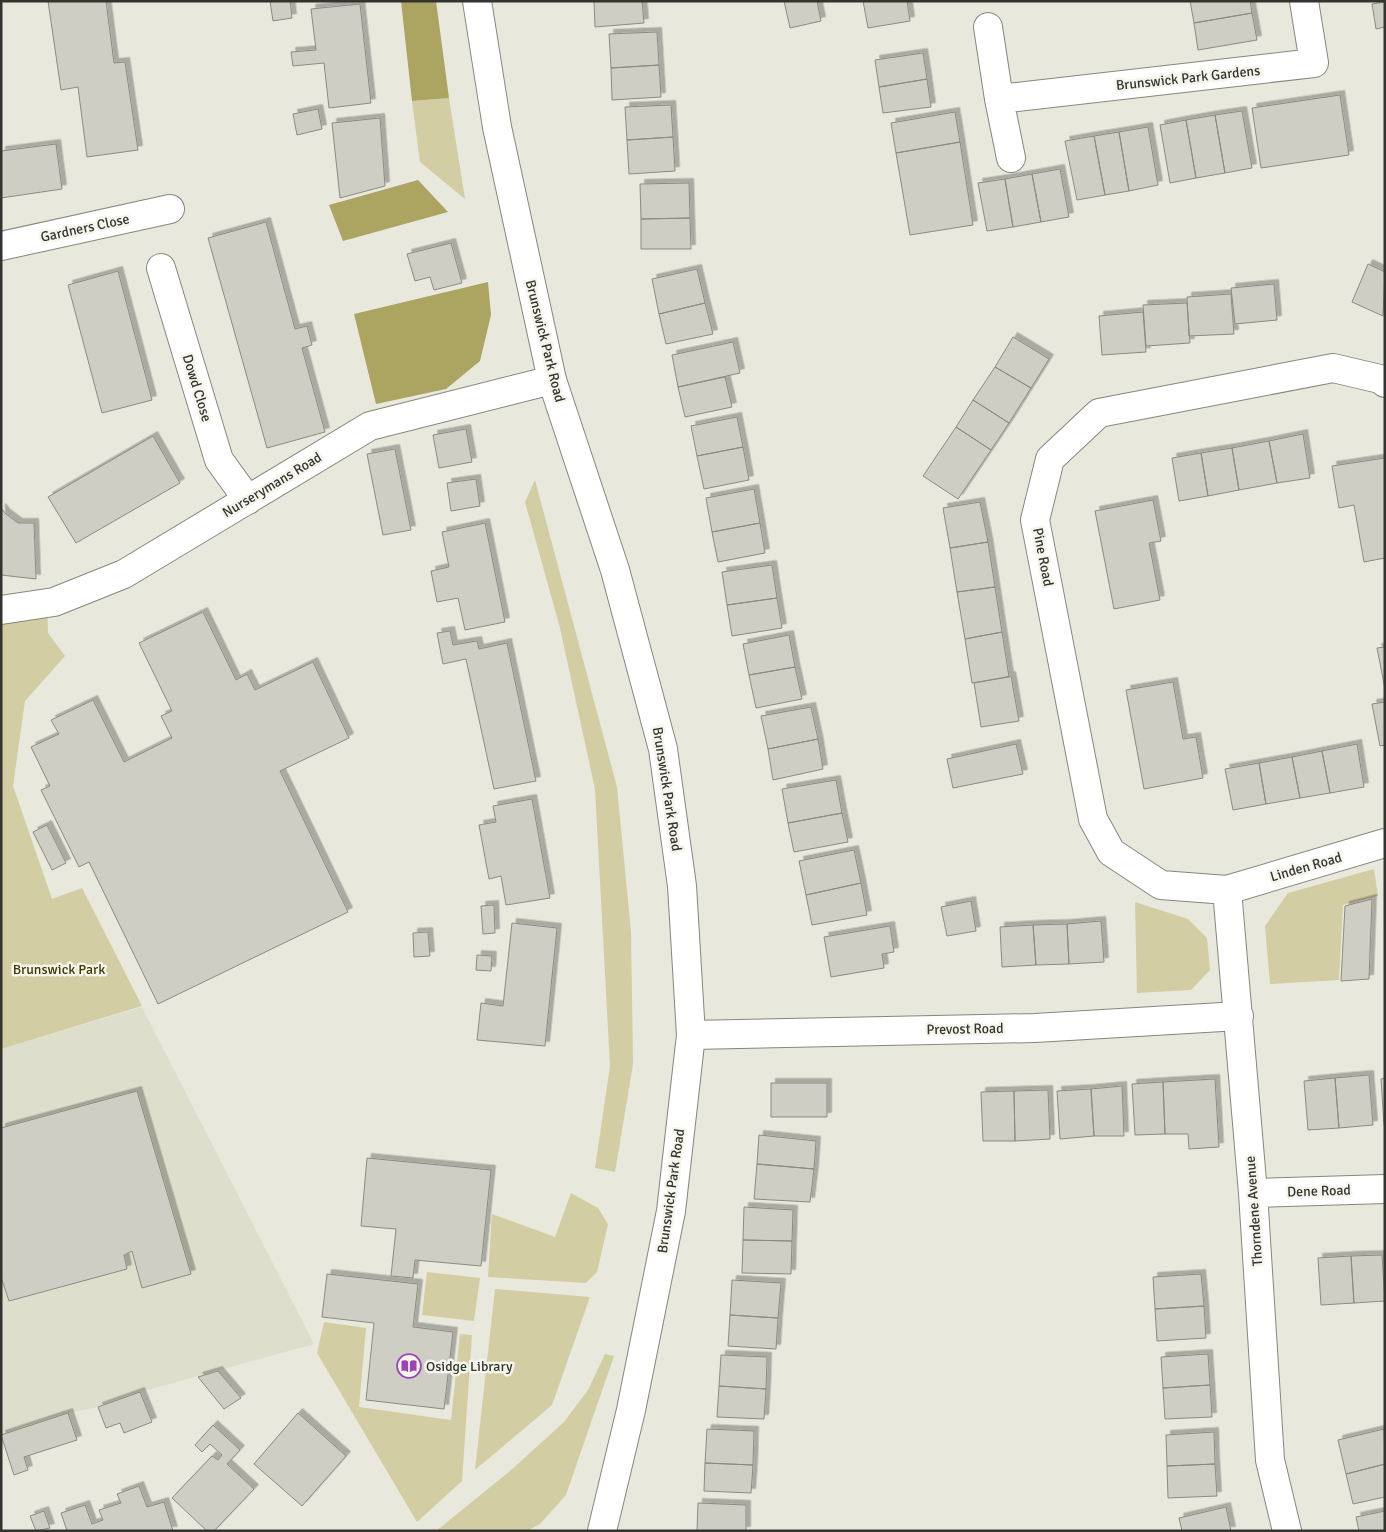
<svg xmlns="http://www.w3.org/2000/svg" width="1386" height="1532" font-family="Signika,sans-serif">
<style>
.built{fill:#dedecc}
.green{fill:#d2cda2}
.forest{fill:#aca461}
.building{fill:#cfcec4;stroke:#8c8b81;filter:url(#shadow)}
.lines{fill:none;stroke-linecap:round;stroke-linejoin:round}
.minor-casing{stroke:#87867d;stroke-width:30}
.tertiary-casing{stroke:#87867d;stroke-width:30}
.minor{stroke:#fff;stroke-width:28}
.tertiary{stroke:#fff;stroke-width:28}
.labels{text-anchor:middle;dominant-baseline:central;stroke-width:5;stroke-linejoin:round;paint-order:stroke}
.street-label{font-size:14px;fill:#33332f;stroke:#f6f5eb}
.park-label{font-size:14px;fill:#3f3900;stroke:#f6f5eb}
.poi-label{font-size:14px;fill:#33332f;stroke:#f6f5eb;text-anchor:start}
</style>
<defs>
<filter id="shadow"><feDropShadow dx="4.5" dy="-4.5" stdDeviation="0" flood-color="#0004"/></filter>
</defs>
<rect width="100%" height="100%" fill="#e9e8dd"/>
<path class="built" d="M142,1007L314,1344L140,1392L98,1407L68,1413L1,1435V1049Z"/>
<path class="green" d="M449,98L465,199L420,162L412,101Z
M535,480L617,787L631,932L633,1064L615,1172L595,1168L610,1066L595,789L560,628L525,502Z
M47,601L48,633L65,656L25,701L13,786L52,899L82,888L142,1006L1,1049V604Z
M1374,869L1378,896L1343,905L1339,980L1270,984L1265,926L1288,893Z
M1135,902L1188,919L1207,938L1210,970L1191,990L1137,993Z
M571,1193L598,1208L608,1224L597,1272L586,1283L488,1277L492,1214L555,1237Z
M427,1272L480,1278L474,1321L422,1315Z
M495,1289L590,1297L552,1405L475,1470Z
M324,1322L366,1328L359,1407L451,1420L460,1334L472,1335L462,1481L417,1522L317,1353Z
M605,1354L614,1356L566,1495L540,1524L527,1531H436L510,1471L564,1422L588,1390Z"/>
<path class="forest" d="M401,1H436L449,98L412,101Z
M418,180L448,212L343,241L329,205Z
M488,282L491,315L480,361L446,389L376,404L354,314Z"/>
<path class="building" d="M48,1H106L114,63L125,62L138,150L87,157L78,87L61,90Z
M270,1H290L292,18L273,21Z
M594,1H642L644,23L595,27Z
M784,1H817L821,21L790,28Z
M863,1H907L910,21L868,28Z
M1190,1H1250L1252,13L1194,23Z
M1385,2V27L1376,29L1372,4Z
M360,4L371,103L329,108L324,63L293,66L291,52L316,50L311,9Z
M1252,13L1257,40L1198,50L1194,23Z
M657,32L659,65L611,68L609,34Z
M923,53L927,79L879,87L875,60Z
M659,65L661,97L612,100L611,68Z
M927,79L931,107L883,113L879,87Z
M1340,95L1349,155L1261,168L1252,108Z
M671,105L673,137L627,140L625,107Z
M318,109L322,129L297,135L293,114Z
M1242,111L1252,168L1225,173L1215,115Z
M955,112L960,142L896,153L891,123Z
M1215,115L1225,173L1196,178L1186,120Z
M380,118L385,186L340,198L332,123Z
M1186,120L1196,178L1170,183L1160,125Z
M1148,127L1158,185L1129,191L1119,132Z
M1119,132L1129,191L1105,195L1094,136Z
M1094,136L1105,195L1077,200L1065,141Z
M673,137L675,171L629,174L627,140Z
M960,142L973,225L910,235L896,153Z
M56,144L62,189L1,198V151Z
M1060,169L1069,217L1041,222L1032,174Z
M1032,174L1041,222L1013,227L1005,179Z
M1005,179L1013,227L987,231L978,183Z
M689,183L690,218L641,219L640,184Z
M690,218L691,249H641V219Z
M266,222L295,329L307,326L312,345L302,348L325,432L267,448L208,238Z
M451,243L462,283L434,290L430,277L415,281L407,254Z
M1368,264L1385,272L1383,316L1352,302Z
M697,269L705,303L659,314L652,279Z
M118,271L152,400L102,413L68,285Z
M1274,284L1277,320L1235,324L1231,288Z
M1231,294L1234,334L1189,336L1187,297Z
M705,303L713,334L666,344L659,314Z
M1187,303L1190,343L1146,346L1143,305Z
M1143,312L1146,352L1102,355L1099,316Z
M1013,337L1049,359L1031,388L995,367Z
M733,342L740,373L678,387L672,355Z
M995,367L1031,388L1009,423L973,400Z
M725,377L732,407L685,417L678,387Z
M973,400L1009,423L991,450L956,427Z
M737,417L743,447L697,456L691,426Z
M956,427L991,450L958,499L923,476Z
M466,429L472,462L439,468L433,435Z
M1303,434L1310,478L1277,483L1269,441Z
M153,436L180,483L76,543L48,497Z
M1269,441L1277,483L1239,490L1232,448Z
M743,447L749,480L704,489L697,456Z
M1232,448L1239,490L1208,496L1201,453Z
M395,449L411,530L383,535L367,454Z
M1201,453L1208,496L1179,501L1172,458Z
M1385,458V558L1364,562L1354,505L1339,508L1332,466Z
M476,479L480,506L451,511L447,483Z
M754,489L760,523L712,532L706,498Z
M1153,500L1161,541L1149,543L1160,600L1114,609L1095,511Z
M980,502L988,542L950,548L943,508Z
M1,508L6,514L18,523H34L36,579L1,575Z
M485,523L505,622L465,630L458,598L437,602L431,571L449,567L442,532Z
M760,523L765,553L718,562L712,532Z
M988,542L995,587L957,592L950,548Z
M772,565L777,598L727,605L722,572Z
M995,587L1002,632L965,639L957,592Z
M777,598L782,628L732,636L727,605Z
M203,612L236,680L247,674L255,690L313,662L349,738L280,771L348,912L158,1004L89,862L79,867L41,790L50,786L31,747L59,734L51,720L93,700L124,762L172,738L161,716L172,711L139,643Z
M450,631L453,645L477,641L479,649L507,643L536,781L494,789L466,659L443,664L437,633Z
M1002,632L1009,677L972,683L965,639Z
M789,635L795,667L749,675L743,644Z
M1385,647V689L1377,648Z
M795,667L802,699L756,708L749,675Z
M1011,676L1019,721L981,727L974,683Z
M1173,682L1183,739L1196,737L1203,778L1144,789L1126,690Z
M1385,702V745L1380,746L1372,704Z
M811,707L818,739L768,749L761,716Z
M818,739L823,769L773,780L768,749Z
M1016,744L1023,774L953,788L947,759Z
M1357,744L1364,787L1330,793L1322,751Z
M1322,751L1330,793L1300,798L1292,757Z
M1292,757L1300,798L1266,804L1259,763Z
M1259,763L1266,804L1233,810L1225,769Z
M836,780L842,813L788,823L782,789Z
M532,799L550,898L506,905L501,876L489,879L479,825L496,822L493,806Z
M842,813L848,842L794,852L788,823Z
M47,825L66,863L52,870L33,832Z
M854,850L861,883L806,895L799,861Z
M861,883L867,915L812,925L806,895Z
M1372,899L1369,979L1341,981L1345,906Z
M971,901L976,931L947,936L941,907Z
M494,905L495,933L483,934L481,906Z
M1101,921L1104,962L1069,964L1067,924Z
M512,923L557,928L545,1046L477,1040L481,1003L503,1006Z
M1067,924L1069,964L1036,965L1033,925Z
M1033,925L1036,965L1002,967L1000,927Z
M890,926L894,952L882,954L884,968L831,977L824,937Z
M428,932L430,956L414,957L413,933Z
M477,955L492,956L491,971L476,970Z
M1369,1075L1373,1125L1339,1128L1335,1078Z
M1335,1078L1339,1128L1308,1130L1304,1081Z
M1385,1078V1125H1384L1381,1079Z
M1215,1079L1219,1147L1189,1149L1188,1134H1165L1163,1082Z
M1163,1082L1165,1134L1135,1135L1132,1084Z
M771,1083H827V1117H771Z
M1122,1086L1124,1136H1094L1091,1089Z
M1091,1089L1094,1136L1060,1139L1057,1091Z
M1048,1090L1050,1139L1015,1141L1014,1091Z
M137,1091L191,1274L142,1288L132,1251L124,1255L127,1269L9,1301L1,1277V1128Z
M1014,1091L1015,1141H983L981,1092Z
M759,1135L816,1141L814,1169L757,1164Z
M367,1158L491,1170L481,1266L415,1260L413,1278L391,1276L396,1229L361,1226Z
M757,1164L814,1169L810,1202L754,1199Z
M744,1207L793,1210L792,1241L743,1240Z
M743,1240L792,1241L791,1274L742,1273Z
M1382,1255L1385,1301L1354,1303L1351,1256Z
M1351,1256L1354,1303L1321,1305L1318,1258Z
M327,1274L418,1284L413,1327L453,1332L444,1409L366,1400L374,1323L322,1317Z
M1201,1274L1204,1306L1155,1309L1153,1277Z
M732,1280L781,1283L778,1318L730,1315Z
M1204,1306L1206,1338L1157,1341L1155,1309Z
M730,1315L778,1318L776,1349L728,1346Z
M1208,1354L1210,1385L1163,1388L1161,1357Z
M721,1355L767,1357L766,1389L719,1386Z
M218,1371L241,1398L224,1409L198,1377Z
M1210,1385L1212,1417L1165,1419L1163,1388Z
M719,1386L766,1389L764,1419L717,1417Z
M140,1392L152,1422L124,1433L120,1423L106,1428L98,1407Z
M68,1413L77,1440L24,1457L28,1470L14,1475L1,1435Z
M298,1413L346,1456L302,1506L254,1464Z
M213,1425L240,1450L227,1464L254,1489L214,1531H207L172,1498L212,1456L218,1460L222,1455L210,1444L202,1452L195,1445Z
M707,1429L754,1431L753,1465L705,1463Z
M1384,1429L1385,1464L1346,1474L1338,1440Z
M1214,1432L1215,1464L1167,1466L1166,1435Z
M705,1463L753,1465L751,1493L704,1491Z
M1215,1464L1217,1496L1168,1498L1167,1466Z
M1385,1464V1497L1353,1504L1346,1474Z
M139,1486L147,1507L164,1502L173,1531H67L61,1513L85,1505L92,1524L103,1520L99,1510L121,1503L117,1494Z
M698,1503L746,1505V1531H697Z
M1226,1507L1231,1531H1182L1179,1518Z
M44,1511L50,1528L36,1531L30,1516Z
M1385,1511V1531H1359L1356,1517Z"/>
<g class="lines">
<g class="minor-casing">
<path id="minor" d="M988,27L999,99L1011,158
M999,99L1314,63L1304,1
M1,246L170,209
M161,268L219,460L248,500
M1385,383L1380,379L1333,368L1099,413L1050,459L1035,520L1093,819L1111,852L1161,885L1227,890L1385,843
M1,610L54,602L124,574L370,426L552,380
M1227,890L1253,1193L1270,1460L1287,1531
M691,1035L1035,1028L1239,1016
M1253,1193L1385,1189"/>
</g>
<g class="tertiary-casing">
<path id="tertiary" d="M477,1L497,127L552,380L615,570L663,749L682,886L691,1035L671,1211L631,1410L602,1531"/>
</g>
<use href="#minor" class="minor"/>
<use href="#tertiary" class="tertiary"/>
</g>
<defs>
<g id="library-ring" transform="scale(1.25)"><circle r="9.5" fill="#f6f5eb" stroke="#9c44b1" stroke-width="1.5"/><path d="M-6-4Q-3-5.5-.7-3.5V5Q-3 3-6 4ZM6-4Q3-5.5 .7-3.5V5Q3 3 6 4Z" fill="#9c44b1"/></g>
</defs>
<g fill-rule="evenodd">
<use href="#library-ring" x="409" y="1366"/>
</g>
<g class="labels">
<g class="street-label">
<text transform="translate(1188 78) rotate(-6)">Brunswick Park Gardens</text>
<text transform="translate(85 228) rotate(-12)">Gardners Close</text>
<text transform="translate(545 341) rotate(76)">Brunswick Park Road</text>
<text transform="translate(197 388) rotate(73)">Dowd Close</text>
<text transform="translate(272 485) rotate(-31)">Nurserymans Road</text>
<text transform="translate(1043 557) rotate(79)">Pine Road</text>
<text transform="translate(667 789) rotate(81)">Brunswick Park Road</text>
<text transform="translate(1306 867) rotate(-16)">Linden Road</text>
<text transform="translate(965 1029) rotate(-1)">Prevost Road</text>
<text transform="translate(671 1191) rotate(-82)">Brunswick Park Road</text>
<text transform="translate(1319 1191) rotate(-2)">Dene Road</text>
<text transform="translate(1254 1211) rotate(-94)">Thorndene Avenue</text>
</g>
<g class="park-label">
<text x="59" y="969">Brunswick Park</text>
</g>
<g class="poi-label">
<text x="426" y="1366">Osidge Library</text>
</g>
</g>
<rect width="1386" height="1532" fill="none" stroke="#33332f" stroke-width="5"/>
</svg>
